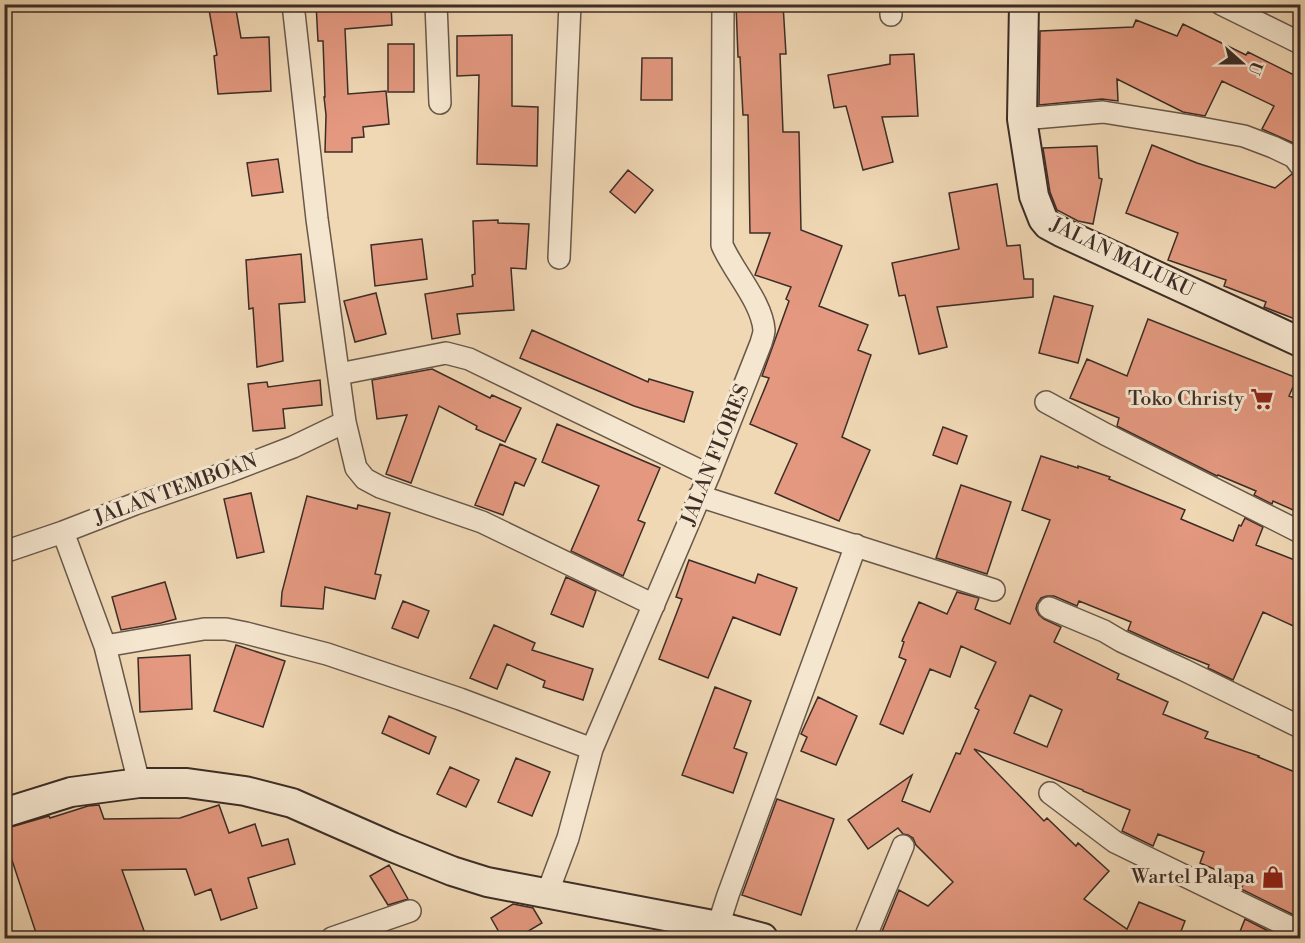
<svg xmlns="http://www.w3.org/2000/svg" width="1305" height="943" font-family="'Libre Bodoni',serif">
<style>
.building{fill:#e3987f;stroke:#3c2d26;stroke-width:1.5;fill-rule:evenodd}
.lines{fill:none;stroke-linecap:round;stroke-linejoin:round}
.street-casing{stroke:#69584a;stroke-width:24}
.secondary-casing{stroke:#3c2d26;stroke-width:32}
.street{stroke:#f5e6cf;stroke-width:21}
.secondary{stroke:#f5e6cf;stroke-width:28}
.labels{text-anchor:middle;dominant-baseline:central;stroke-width:6;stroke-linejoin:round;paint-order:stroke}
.street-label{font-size:20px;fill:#3c2d26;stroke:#f5e6cf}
.poi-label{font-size:20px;fill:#3c2d26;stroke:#f5e6cf;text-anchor:end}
</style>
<rect width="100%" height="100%" fill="#f0d8b5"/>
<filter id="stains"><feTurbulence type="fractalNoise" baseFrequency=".00333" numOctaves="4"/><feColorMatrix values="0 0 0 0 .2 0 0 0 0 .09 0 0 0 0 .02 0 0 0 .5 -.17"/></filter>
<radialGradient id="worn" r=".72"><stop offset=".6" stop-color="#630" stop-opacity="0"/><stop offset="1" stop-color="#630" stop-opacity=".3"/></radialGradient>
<path class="building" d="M208,4H235L241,38L269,37L271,91L218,94L214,56L217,55Z
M316,4H391L392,25L345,29L348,94L386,91L389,124L363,127L364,137L352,138V152H325L326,115L324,97H325L323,41H318Z
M736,4H783L786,54H780L783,132H799L801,230L842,246L819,306L868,325L858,350L871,355L842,437L870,450L839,521L775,493L797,444L750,424L769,378L762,376L789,301L786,299L791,287L755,275L770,233H750L748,115H743L740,57H738Z
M1136,20L1177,36L1183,24L1246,55L1248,52L1300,78V146L1262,129L1274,106L1222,81L1205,116L1183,112L1117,79L1118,101L1102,99L1039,105L1040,31L1133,27Z
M512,35V106L538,107L537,166L477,164L479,75L457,76V36Z
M388,44H414V92H388Z
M914,54L918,116L882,117L893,162L863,170L846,106L834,108L828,75L890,64V55Z
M642,58H672V100H641Z
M1152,145L1197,163L1275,188L1292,174L1296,177L1300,178V321L1264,307L1266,302L1224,286L1226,280L1168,260L1178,233L1126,213Z
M1097,146L1099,178L1102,179L1093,224L1078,221L1057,210L1050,192L1043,148Z
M278,159L283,192L252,196L247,163Z
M628,170L653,190L635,213L610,192Z
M997,184L1007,246L1020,245L1024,279H1033V297L937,307L947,347L919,354L905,295L899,296L892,263L959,249L949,193Z
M498,220V223L529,224L526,269L511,268L514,310L457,314L460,334L432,339L425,294L473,286L472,275L475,274L473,221Z
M422,239L427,279L375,286L371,245Z
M301,254L305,302L279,304L283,361L257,367L253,308L249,309L246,260Z
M376,293L386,334L355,342L344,301Z
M1054,296L1093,306L1078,363L1039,353Z
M1148,319L1297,378L1289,396L1300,400V513L1273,501L1272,504L1254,495L1256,491L1218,475L1217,476L1117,426L1119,418L1070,398L1087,359L1127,376Z
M532,330L648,382L649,379L693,392L684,422L634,406L520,358Z
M432,369L490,398L492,395L521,408L505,442L476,429L477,426L439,406L411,483L386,474L407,415L377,419L372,380Z
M320,380L322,405L283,409L285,428L253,431L248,384L267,382L268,387Z
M557,424L660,468L638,520L645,523L623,576L571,551L599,486L542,462Z
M943,427L967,436L957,464L933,455Z
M500,444L536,459L524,486L515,482L503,515L475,505Z
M1041,456L1078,468V466L1110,477L1109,479L1185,510L1181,519L1233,541L1239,525L1241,526L1245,518L1263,527L1256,545L1300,562V629L1263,612L1233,680L1208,668L1209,665L1174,651L1128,630L1131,622L1079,601L1077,606L1054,596H1047L1041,598L1037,604L1036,609L1039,615L1044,619L1061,627L1054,642L1119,674L1117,679L1168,702L1163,714L1208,732L1205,738L1259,756L1258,757L1300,774V918L1241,889L1244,882L1200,863L1204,852L1158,834L1153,846L1122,831L1130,810L1083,791V790L974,749L1044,821L1047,818L1076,846L1078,843L1109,871L1084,899L1127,929L1139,902L1185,921L1178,939H879L899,890L928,906L953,882L916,845L913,838L908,835L903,834L898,828L868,849L848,820L912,775L902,801L930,812L956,753L960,754L979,710L975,708L996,662L961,646L950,677L930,669L903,734L880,724L906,660L899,657L904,642L902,641L919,602L947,614L957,592L979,598L975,609L1010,624L1050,520L1022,510ZM1030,695L1062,710L1047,747L1014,733Z
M961,485L1011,502L987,574L936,558Z
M251,493L264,552L237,558L224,499Z
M307,496L357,509L358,505L390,513L375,574L381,575L375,599L325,587L323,609L281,606L282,592Z
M689,560L755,583L758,574L797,588L780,635L733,617L708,678L659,659L682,599L676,597Z
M566,577L596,591L583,627L551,614Z
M165,582L176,619L161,623L121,630L112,597Z
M403,601L429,611L418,638L392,628Z
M494,625L535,643L532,650L593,669L583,700L543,687L545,681L507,664L497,689L470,678Z
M236,645L285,661L263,727L214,711Z
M190,655L192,709L140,712L138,658Z
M715,687L751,701L734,748L747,753L733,793L682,775Z
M818,697L857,716L836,765L801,751L807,737L801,734Z
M389,716L436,737L429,754L382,733Z
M516,758L550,772L532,816L498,802Z
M450,767L479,780L466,807L437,794Z
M777,799L834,819L801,915L742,895Z
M99,805L104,819L180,818L219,805L229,833L255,824L262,846L288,839L295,864L248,878L257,908L221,920L211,889L195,895L186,869L122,870L147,939H38L4,836V829L49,816L50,818L88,806Z
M389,865L408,899L388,905L370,876Z
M513,904L533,908L542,923L515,939H503L491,918Z
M1245,919L1284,939H1237Z"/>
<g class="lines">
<g class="street-casing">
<path id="street" d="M293,4L317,219L345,422L356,468L365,479L380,487L482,522L654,605
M436,4L440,103
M1221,4L1300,43
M891,15V4
M1022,119L1103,112L1190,126L1244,136L1273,147L1294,157L1300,165
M559,258L570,4
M339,374L446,353L469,359L709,475
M1046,402L1105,434L1300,532
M699,496L994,590
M63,532L105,646L139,783
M4,552L63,532L135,504L228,472L293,447L345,422
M1049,608L1104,631L1121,641L1184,670L1300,727
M105,646L204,629H226L246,633L327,654L460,699L592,749
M1050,793L1115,842L1300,932
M547,894L568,838L592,749L709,475L761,343C762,339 764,334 764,330C762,302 733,271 722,245L723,4
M718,926L728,895L856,545
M332,938L410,911
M865,938L903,846"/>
</g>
<g class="secondary-casing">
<path id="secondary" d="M1024,4L1022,119L1034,196L1043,219L1048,225L1061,232L1300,342
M4,813L71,792L139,783H187L245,791L292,803L392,847L452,871L487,882L718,926L763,938"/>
</g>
<use href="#street" class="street"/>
<use href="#secondary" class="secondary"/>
</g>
<defs>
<g id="supermarket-bare" transform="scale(1.8)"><path d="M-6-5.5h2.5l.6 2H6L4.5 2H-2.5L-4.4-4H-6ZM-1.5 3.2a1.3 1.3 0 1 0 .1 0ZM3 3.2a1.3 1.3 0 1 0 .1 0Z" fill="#8f2418" stroke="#f5e6cf" stroke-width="2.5" paint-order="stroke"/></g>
<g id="shop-bare" transform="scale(1.8)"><path d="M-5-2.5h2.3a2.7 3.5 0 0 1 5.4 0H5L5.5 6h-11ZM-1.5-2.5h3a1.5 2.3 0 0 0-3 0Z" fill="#8f2418" stroke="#f5e6cf" stroke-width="2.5" paint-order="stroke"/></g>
</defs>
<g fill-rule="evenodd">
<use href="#supermarket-bare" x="1262" y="399"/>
<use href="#shop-bare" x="1273" y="877"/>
</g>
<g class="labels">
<g class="street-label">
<text transform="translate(1122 258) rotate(26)">JALAN MALUKU</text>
<text transform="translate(716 455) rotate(-68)">JALAN FLORES</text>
<text transform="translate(176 490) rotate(-20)">JALAN TEMBOAN</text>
</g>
<g class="poi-label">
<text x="1244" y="399">Toko Christy</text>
<text x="1255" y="877">Wartel Palapa</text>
</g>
</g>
<rect width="1305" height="943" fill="none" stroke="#f0d8b5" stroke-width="24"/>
<rect x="6" y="6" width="1293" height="931" fill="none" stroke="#3c2d26" stroke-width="3"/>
<rect x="12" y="12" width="1281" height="919" fill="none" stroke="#3c2d26" stroke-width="1.5"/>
<g transform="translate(1242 63) rotate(111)" stroke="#f5e6cf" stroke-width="4.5" paint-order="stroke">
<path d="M0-4.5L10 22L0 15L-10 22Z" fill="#3c2d26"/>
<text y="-9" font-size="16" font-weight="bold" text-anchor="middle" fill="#3c2d26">U</text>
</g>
<rect width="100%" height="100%" filter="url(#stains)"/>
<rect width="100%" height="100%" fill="url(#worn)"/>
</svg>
